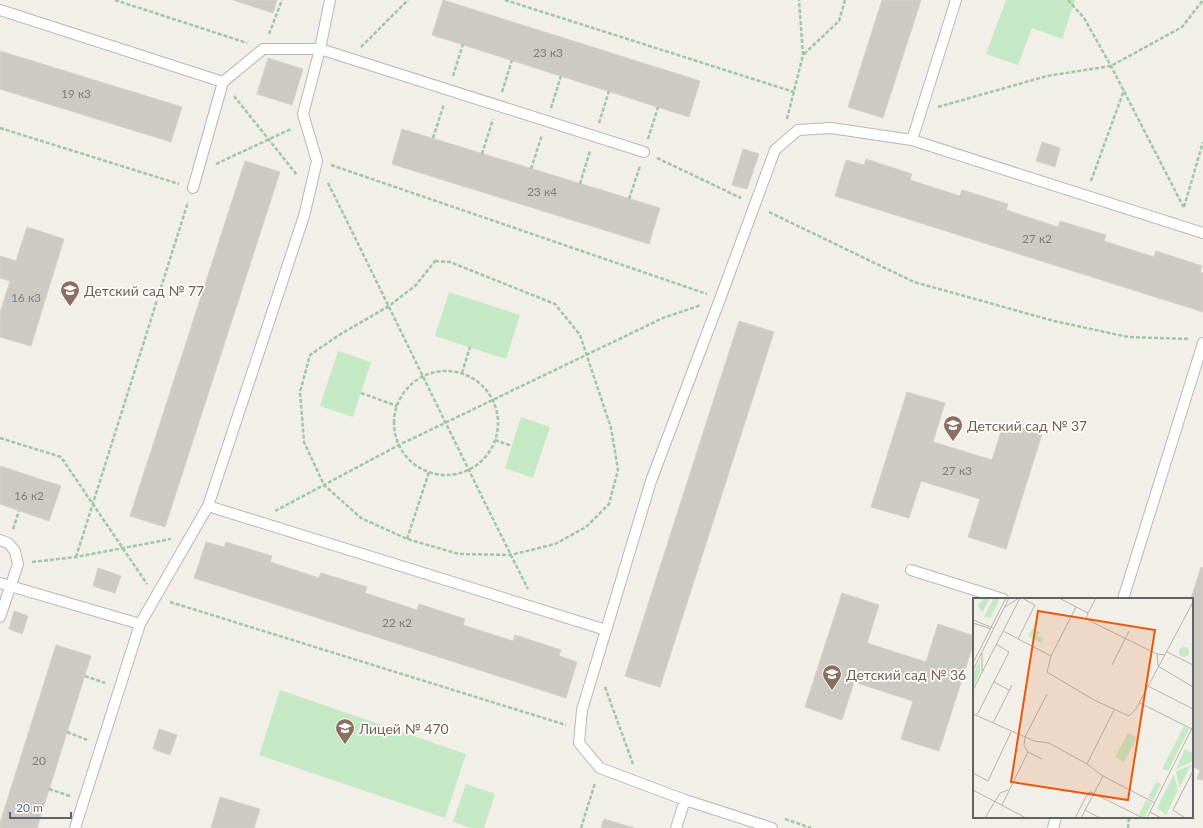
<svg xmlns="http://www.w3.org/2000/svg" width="1203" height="828" font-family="Lato,sans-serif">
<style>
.green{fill:#c5e8c5}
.building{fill:#cccac5;stroke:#d6d1c6}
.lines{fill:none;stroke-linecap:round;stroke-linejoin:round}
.service-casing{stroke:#b5b8bc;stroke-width:12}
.path{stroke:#9cc7a9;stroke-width:2.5;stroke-dasharray:4 2;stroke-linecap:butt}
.service{stroke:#fff;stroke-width:10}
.labels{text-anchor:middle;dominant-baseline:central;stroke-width:3.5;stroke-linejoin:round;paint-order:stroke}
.number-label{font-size:12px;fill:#7a7d7f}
.education-label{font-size:14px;fill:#785e54;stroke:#fff;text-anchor:start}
.inset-road{fill:none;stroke:#b3b3b1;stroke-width:1}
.view{fill:#e8590c;fill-opacity:0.15;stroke:#e8590c;stroke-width:2}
.inset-edge{fill:none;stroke:#5f6368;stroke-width:2}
</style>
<rect width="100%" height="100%" fill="#f1efe8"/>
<path class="green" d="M1006,0H1075L1062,39L1032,28L1018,65L986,54Z
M449,292L520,315L506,359L435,336Z
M338,351L371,362L353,417L320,406Z
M521,417L550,427L533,478L505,468Z
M280,690L466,754L445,818L259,755Z
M466,784L495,794L484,828H472L453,822Z"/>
<path class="building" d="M233,0H277L273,13Z
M443,0L700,81L689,117L432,35Z
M882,0H921L883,118L848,107Z
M0,51L182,107L171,142L0,89Z
M268,58L303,69L292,105L257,94Z
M402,129L660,208L649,244L392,164Z
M1042,142L1060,148L1055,167L1036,161Z
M743,149L759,154L747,189L732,185Z
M866,159L912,174L910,180L960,196L962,190L1008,204L1006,210L1058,227L1060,221L1106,235L1104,241L1154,257L1156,251L1202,266L1200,272L1203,273V312L835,196L846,160L864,165Z
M245,161L280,172L165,527L130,516Z
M27,227L64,239L31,346L0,337V313L10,281L0,278V256L16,261Z
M739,321L774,332L660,687L625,676Z
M907,392L945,403L933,442L992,460L1004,422L1042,434L1006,549L968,537L980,499L921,481L909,518L871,507Z
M0,466L61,486L49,521L0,504Z
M206,542L224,547L226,542L272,556L270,562L319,578L321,573L367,587L365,593L417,610L419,604L465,619L463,625L513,641L515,635L561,650L559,656L577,662L566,698L194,578Z
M1201,567L1203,568V780L1197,779L1200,770L1192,767V599H1191Z
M98,568L121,576L115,593L93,586Z
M842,593L879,605L867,643L926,662L938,624L974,636V642L939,751L901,739L913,701L854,682L842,720L805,707Z
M14,611L28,616L22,634L9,629Z
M56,645L91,656L37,828H0V823Z
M159,729L177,735L170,755L153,749Z
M220,797L260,809L254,828H211Z
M604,819L634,828H601Z"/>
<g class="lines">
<g class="service-casing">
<path id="service" d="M0,10L223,82L263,49H320L644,152
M912,140L956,0
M193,188L223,82
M208,506L606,630
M0,540L8,543L15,551L18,564L0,617
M911,570L1003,599
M0,583L140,624
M1123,599L1203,343
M75,828L140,624L208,506L304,216L317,161L303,114L320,49L330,0
M676,828L685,800
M772,828L685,800L600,768L579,743L582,710L651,481L720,299L775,150L798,130L831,128L912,140L1203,233
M1053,828L1056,817"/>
</g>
<path class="path" d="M115,0L247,43
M505,0L794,92
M1068,0L1084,18L1111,66L1184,208
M269,34L282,0
M361,47L408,0
M804,54L839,21L845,0
M453,76L463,44
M502,92L512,60
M234,96L297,175
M938,107L1047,76L1111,66L1182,27L1203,0
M551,108L561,76
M787,119L803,55L799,0
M599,123L609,91
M0,128L179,184
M433,138L444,104
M648,139L658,107
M482,154L493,119
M657,158L741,198
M216,164L291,129
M331,165L707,294
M531,169L542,135
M1091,181L1124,90
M328,183C395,318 460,454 528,589
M580,184L590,151
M629,199L640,166
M1184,207L1203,142
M769,212L914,282L1054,321L1128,337L1189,339
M435,261L450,262L555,304L580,335L611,428L618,470L609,504L586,527L555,544L511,555L459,554L407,539L361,518L324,485L304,442L300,392L310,355L339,335L389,306L416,285Z
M394 423a52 52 0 1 1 104 0a52 52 0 1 1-104 0Z
M462,373L470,347
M361,393L397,406
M0,438L61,457L147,584
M495,440L512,446
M275,511L399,445L663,318L701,305
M13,529L19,511
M407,539L429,472
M76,557L188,202
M32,562L76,557L171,539
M170,602L566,725
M85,676L105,683
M605,687L633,764
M67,732L87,740
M49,789L70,796
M785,819L811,828
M581,828L595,783
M1128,828L1129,817"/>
<use href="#service" class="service"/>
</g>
<defs>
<g id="school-pin" transform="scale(1)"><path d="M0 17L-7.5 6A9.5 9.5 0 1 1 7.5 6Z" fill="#8d6e63" stroke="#fff"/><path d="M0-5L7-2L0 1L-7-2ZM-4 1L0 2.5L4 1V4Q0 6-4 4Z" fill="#fff"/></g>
</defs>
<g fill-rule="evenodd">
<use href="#school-pin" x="70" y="290"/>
<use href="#school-pin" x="953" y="425"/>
<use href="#school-pin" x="832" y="674"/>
<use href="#school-pin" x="345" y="728"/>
</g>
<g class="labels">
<g class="number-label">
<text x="548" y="52">23 к3</text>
<text x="76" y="93">19 к3</text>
<text x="542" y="191">23 к4</text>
<text x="1037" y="238">27 к2</text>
<text x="26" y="297">16 к3</text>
<text x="957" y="470">27 к3</text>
<text x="29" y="495">16 к2</text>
<text x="397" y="622">22 к2</text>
<text x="39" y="760">20</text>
</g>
<g class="education-label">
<text x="84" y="290">Детский сад № 77</text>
<text x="967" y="425">Детский сад № 37</text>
<text x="846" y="674">Детский сад № 36</text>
<text x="359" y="728">Лицей № 470</text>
</g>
</g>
<g transform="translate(973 598)">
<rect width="220" height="220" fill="#f1efe8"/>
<path d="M8,0H17L9,15L5,7L10,2ZM21,0H26L25,5L17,20L11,19ZM60,30L67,34L65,38L70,41L68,45L55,38ZM206 54a5 5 0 1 1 10 0a5 5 0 1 1-10 0ZM7,62V75L0,89V75ZM211,128L216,131L195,173L189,171ZM155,135L164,139L151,164L142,159ZM212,151L220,155V163L203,171ZM218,167L206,190L203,173ZM201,176L205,192L193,217L184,210ZM183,184L188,186L180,202L175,200ZM173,202L179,205L171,220L166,217Z" fill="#c5e8c5"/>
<path class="inset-road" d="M86,0L115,15L113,21L184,56L192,57M32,9L46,0M103,9L78,58L74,74L121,102L156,118L163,111L220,4M115,15L123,0M0,22L20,30M0,25L18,31M30,33L78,58M45,41L62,7L49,0M194,54L220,67M9,55V73M184,56L185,68M0,65L33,0M139,67L156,33M185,68L220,89M0,72L36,0M21,84L36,92M175,88L220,111M0,92L47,0M167,105L219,131M0,116L61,143L76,145L114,166L130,178L182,205M4,117L36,54L23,46M20,125L39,87M55,154L69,161M114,166L141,112M0,175L15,183L38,134M0,192L53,220M29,207L55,154L51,147L52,139L74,96M112,212L127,220M177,214L188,220M12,220L27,195L35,192M102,220L115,195L118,194L170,220M108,220L130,178M174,220L220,128M212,220L200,212L220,173"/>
<path class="view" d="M65,13L182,32L155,202L38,184Z"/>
<rect width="220" height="220" class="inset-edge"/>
</g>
<path d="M10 812v6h61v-6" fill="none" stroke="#5f6368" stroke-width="2"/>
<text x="16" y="812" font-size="12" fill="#5f6368" stroke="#ffffff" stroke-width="3" paint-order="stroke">20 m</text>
</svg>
